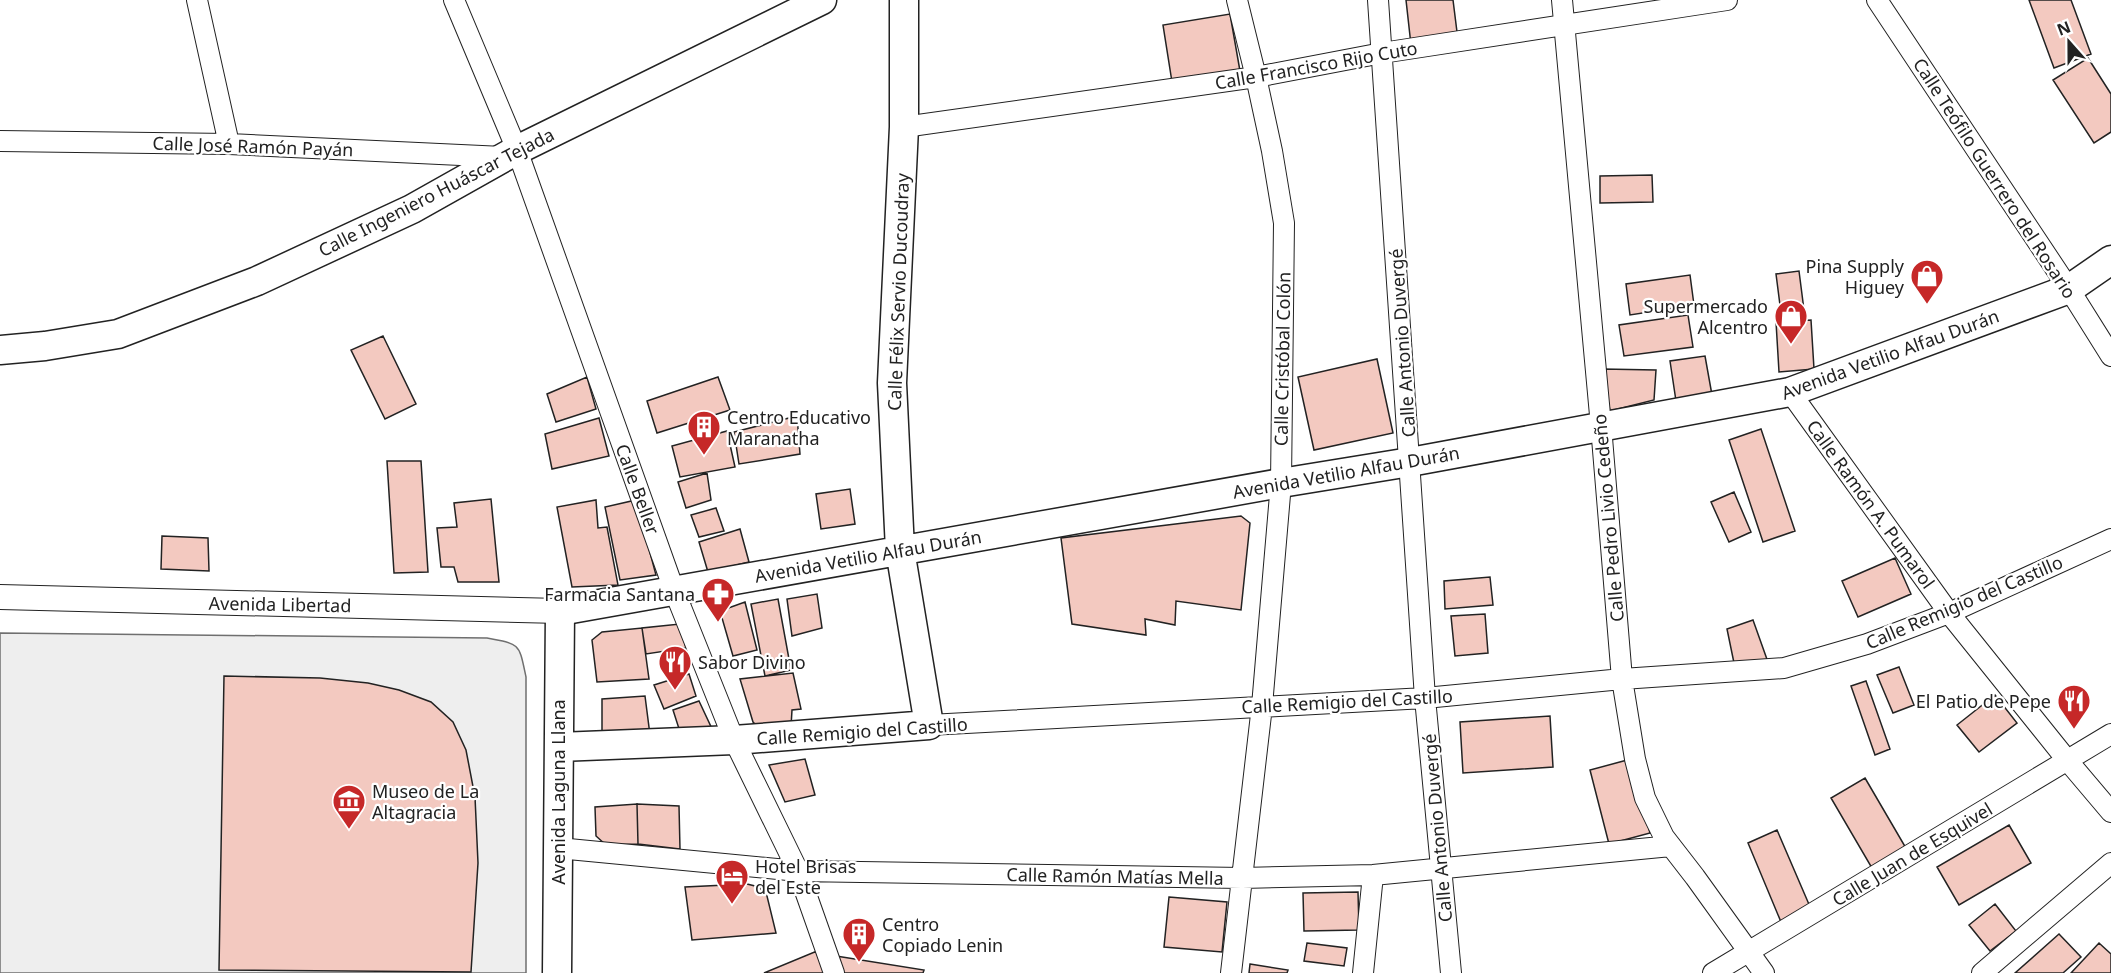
<svg xmlns="http://www.w3.org/2000/svg" width="2111" height="973" font-family="'Noto Sans',sans-serif">
<style>
.park{fill:#eee;stroke:#6f6f6f;stroke-width:1.5}
.building{fill:#f3c9c0;stroke:#222;stroke-width:1.5}
.lines{fill:none;stroke-linecap:round;stroke-linejoin:round}
.minor-casing{stroke:#222;stroke-width:22}
.tertiary-casing{stroke:#222;stroke-width:26}
.secondary-casing{stroke:#222;stroke-width:31}
.minor{stroke:#fff;stroke-width:20}
.tertiary{stroke:#fff;stroke-width:24}
.secondary{stroke:#fff;stroke-width:28}
.labels{text-anchor:middle;dominant-baseline:central;stroke-width:4.5;stroke-linejoin:round;paint-order:stroke}
.street-label{font-size:18px;fill:#222;stroke:#fff}
.poi-label{font-size:18px;fill:#222;stroke:#fff;text-anchor:start}
</style>
<rect width="100%" height="100%" fill="#fff"/>
<path class="park" d="M0,633L487,638C521,644 519,644 526,677V973H0Z"/>
<path class="building" d="M1406,0H1453L1458,40L1411,45Z
M2029,0H2071L2091,54L2054,68Z
M1230,14L1240,71L1172,82L1163,25Z
M2088,58L2111,94V132L2094,143L2053,80Z
M1652,175L1653,202L1600,203V176Z
M1799,271L1804,310L1781,313L1776,274Z
M1690,275L1694,305L1630,315L1626,284Z
M1688,315L1693,347L1624,356L1619,325Z
M1811,320L1814,369L1779,372L1776,322Z
M383,336L416,404L385,419L351,350Z
M1705,356L1712,395L1676,401L1670,361Z
M1377,359L1393,433L1314,450L1298,377Z
M1602,369L1656,370L1654,400L1610,411Z
M587,377L596,409L556,422L547,394Z
M718,377L730,410L657,433L647,401Z
M797,416L800,454L739,464L734,432Z
M599,418L609,456L552,469L545,434Z
M1761,429L1795,531L1763,542L1729,440Z
M727,431L735,467L680,477L672,446Z
M387,461H421L428,572L394,573Z
M707,473L711,500L686,508L678,482Z
M850,489L855,524L821,529L816,494Z
M1734,492L1751,532L1729,542L1711,502Z
M491,499L499,582H458L454,567H441L437,528L457,527L454,503Z
M596,500L598,528L607,527L618,585L572,587L557,507Z
M636,500L656,575L620,580L605,507Z
M716,508L724,531L699,537L691,515Z
M1241,516L1250,523L1241,610L1176,601L1175,625L1145,619L1146,635L1072,624L1061,538Z
M740,529L749,562L708,572L699,542Z
M162,536L208,538L209,571L161,569Z
M1895,558L1911,594L1858,617L1842,581Z
M1490,577L1493,605L1445,609L1444,581Z
M817,594L822,628L792,636L787,599Z
M778,599L791,670L765,676L751,604Z
M745,602L757,650L733,656L720,611Z
M1485,614L1488,653L1455,656L1451,616Z
M1753,620L1769,665L1734,663L1727,629Z
M680,624L686,648L646,654L642,628Z
M642,628L649,679L597,682L592,640L602,632Z
M1899,667L1914,705L1893,713L1877,675Z
M793,673L801,709L792,710L791,727L760,729L753,722L740,679Z
M689,674L696,696L664,709L654,685Z
M224,676L320,678L368,683L399,690L431,702L453,722L466,750L475,797L478,863L471,972L219,970Z
M1866,681L1890,749L1875,755L1851,686Z
M1995,695L2017,723L1979,752L1957,725Z
M645,696L650,735H602V699Z
M699,701L713,731L681,735L673,710Z
M1550,716L1553,767L1463,773L1460,722Z
M805,759L815,795L785,802L769,765Z
M1631,759L1650,833L1609,844L1590,770Z
M1865,778L1910,855L1876,875L1831,798Z
M637,804L679,806L680,849L638,844Z
M637,804L638,844L606,845L596,836L595,807Z
M2009,825L2031,863L1959,905L1937,867Z
M1777,830L1811,909L1781,922L1748,843Z
M747,884L759,887L767,896L776,933L692,940L685,887Z
M1358,892L1359,930L1304,931L1303,893Z
M1169,897L1227,902L1222,952L1164,947Z
M1995,904L2016,931L1990,951L1969,925Z
M2059,934L2081,957L2063,973H2015Z
M1307,943L1347,948L1344,966L1304,961Z
M2099,943L2111,954V973H2071Z
M817,951L825,973H764Z
M836,956L924,970L923,973H842Z
M1250,964L1288,970L1287,973H1249Z"/>
<g class="lines">
<g class="minor-casing">
<path id="minor" d="M197,0L229,144
M454,0L517,150L674,590L734,740L798,871L834,973
M1378,0L1425,698L1451,973
M1562,0L1601,426L1622,679L1635,759L1645,798L1664,837L1695,877L1764,973
M1877,0L2069,289L2111,356
M904,127L1256,77L1382,53L1727,0
M0,141L229,144L503,157
M1790,392L1949,613L2067,760L2111,812
M929,725L1425,698L1622,679L1784,668L1867,644L1949,613L2111,539
M558,848L798,871L1242,878L1373,875L1671,846
M1231,973L1262,706L1281,483L1284,223L1272,151L1256,77L1237,0
M1363,973L1373,875
M1713,973L2111,734
M1982,973L2111,863"/>
</g>
<g class="tertiary-casing">
<path id="tertiary" d="M0,597L560,611"/>
</g>
<g class="secondary-casing">
<path id="secondary" d="M0,350L45,346L118,334L257,281L412,209L517,150L822,0
M559,747L734,740L929,725L900,550L892,383L904,127V0
M557,973L560,611L1281,483L1410,462L1790,392L2069,289L2111,260"/>
</g>
<use href="#minor" class="minor"/>
<use href="#tertiary" class="tertiary"/>
<use href="#secondary" class="secondary"/>
</g>
<defs>
<g id="shop-pin" transform="scale(1.725)"><path d="M0 17L-7.5 6A9.5 9.5 0 1 1 7.5 6Z" fill="#c62828" stroke="#fff"/><path d="M-5-2.5h2.3a2.7 3.5 0 0 1 5.4 0H5L5.5 6h-11ZM-1.5-2.5h3a1.5 2.3 0 0 0-3 0Z" fill="#fff"/></g>
<g id="building-pin" transform="scale(1.725)"><path d="M0 17L-7.5 6A9.5 9.5 0 1 1 7.5 6Z" fill="#c62828" stroke="#fff"/><path d="M-4-6H4V6H1V3H-1V6H-4ZM-2.5-4.3h1.7v1.8h-1.7ZM.8-4.3h1.7v1.8H.8ZM-2.5-1h1.7V.8h-1.7ZM.8-1h1.7V.8H.8Z" fill="#fff"/></g>
<g id="pharmacy-pin" transform="scale(1.725)"><path d="M0 17L-7.5 6A9.5 9.5 0 1 1 7.5 6Z" fill="#c62828" stroke="#fff"/><path d="M-2-6h4v4h4v4h-4v4h-4v-4h-4v-4h4Z" fill="#fff"/></g>
<g id="restaurant-pin" transform="scale(1.725)"><path d="M0 17L-7.5 6A9.5 9.5 0 1 1 7.5 6Z" fill="#c62828" stroke="#fff"/><path d="M-5-6h1v4h1v-4h1v4h1v-4h1v5L-1.5 .5V6h-2V.5L-5-1ZM5-6V6H3V1.5H1.5Q1.5-4 5-6Z" fill="#fff"/></g>
<g id="museum-pin" transform="scale(1.725)"><path d="M0 17L-7.5 6A9.5 9.5 0 1 1 7.5 6Z" fill="#c62828" stroke="#fff"/><path d="M0-6L6-3V-2H-6V-3ZM-5-1h2V3h-2ZM-1-1h2V3h-2ZM3-1h2V3H3ZM-6 4H6V6H-6Z" fill="#fff"/></g>
<g id="hotel-pin" transform="scale(1.725)"><path d="M0 17L-7.5 6A9.5 9.5 0 1 1 7.5 6Z" fill="#c62828" stroke="#fff"/><path d="M-6-4.5h1.5V1H6V5H4.5V3h-9V5H-6ZM-4 0a1.8 1.8 0 1 1 3.6 0ZM.5 0V-2.5h3Q6-2.5 6 0Z" fill="#fff"/></g>
</defs>
<g fill-rule="evenodd">
<use href="#shop-pin" x="1927" y="276"/>
<use href="#shop-pin" x="1791" y="316"/>
<use href="#building-pin" x="704" y="427"/>
<use href="#pharmacy-pin" x="718" y="594"/>
<use href="#restaurant-pin" x="675" y="662"/>
<use href="#restaurant-pin" x="2074" y="701"/>
<use href="#museum-pin" x="349" y="801"/>
<use href="#hotel-pin" x="732" y="876"/>
<use href="#building-pin" x="859" y="934"/>
</g>
<g class="labels">
<g class="street-label">
<text transform="translate(1316 65) rotate(-10)">Calle Francisco Rijo Cuto</text>
<text transform="translate(253 146) rotate(2)">Calle José Ramón Payán</text>
<text transform="translate(1995 178) rotate(57)">Calle Teófilo Guerrero del Rosario</text>
<text transform="translate(436 192) rotate(-27)">Calle Ingeniero Huáscar Tejada</text>
<text transform="translate(898 292) rotate(-88)">Calle Félix Servio Ducoudray</text>
<text transform="translate(1402 343) rotate(-94)">Calle Antonio Duvergé</text>
<text transform="translate(1890 354) rotate(-20)">Avenida Vetilio Alfau Durán</text>
<text transform="translate(1282 359) rotate(-89)">Calle Cristóbal Colón</text>
<text transform="translate(1346 472) rotate(-10)">Avenida Vetilio Alfau Durán</text>
<text transform="translate(638 489) rotate(70)">Calle Beller</text>
<text transform="translate(1871 504) rotate(54)">Calle Ramón A. Pumarol</text>
<text transform="translate(1608 518) rotate(-95)">Calle Pedro Livio Cedeño</text>
<text transform="translate(868 556) rotate(-10)">Avenida Vetilio Alfau Durán</text>
<text transform="translate(1964 602) rotate(-23)">Calle Remigio del Castillo</text>
<text transform="translate(280 604) rotate(1)">Avenida Libertad</text>
<text transform="translate(1347 701) rotate(-3)">Calle Remigio del Castillo</text>
<text transform="translate(862 731) rotate(-4)">Calle Remigio del Castillo</text>
<text transform="translate(558 792) rotate(-90)">Avenida Laguna Llana</text>
<text transform="translate(1437 828) rotate(-95)">Calle Antonio Duvergé</text>
<text transform="translate(1912 854) rotate(-31)">Calle Juan de Esquivel</text>
<text transform="translate(1115 876) rotate(1)">Calle Ramón Matías Mella</text>
</g>
<g class="poi-label">
<text x="1904" y="266" text-anchor="end">Pina Supply<tspan x="1904" dy="21">Higuey</tspan></text>
<text x="1768" y="306" text-anchor="end">Supermercado<tspan x="1768" dy="21">Alcentro</tspan></text>
<text x="727" y="417">Centro Educativo<tspan x="727" dy="21">Maranatha</tspan></text>
<text x="695" y="594" text-anchor="end">Farmacia Santana</text>
<text x="698" y="662">Sabor Divino</text>
<text x="2051" y="701" text-anchor="end">El Patio de Pepe</text>
<text x="372" y="791">Museo de La<tspan x="372" dy="21">Altagracia</tspan></text>
<text x="755" y="866">Hotel Brisas<tspan x="755" dy="21">del Este</tspan></text>
<text x="882" y="924">Centro<tspan x="882" dy="21">Copiado Lenin</tspan></text>
</g>
</g>
<g transform="translate(2069 42) rotate(339)" stroke="#ffffff" stroke-width="4.5" paint-order="stroke">
<path d="M0-4.5L10 22L0 15L-10 22Z" fill="#222222"/>
<text y="-9" font-size="16" font-weight="bold" text-anchor="middle" fill="#222222">N</text>
</g>
</svg>
